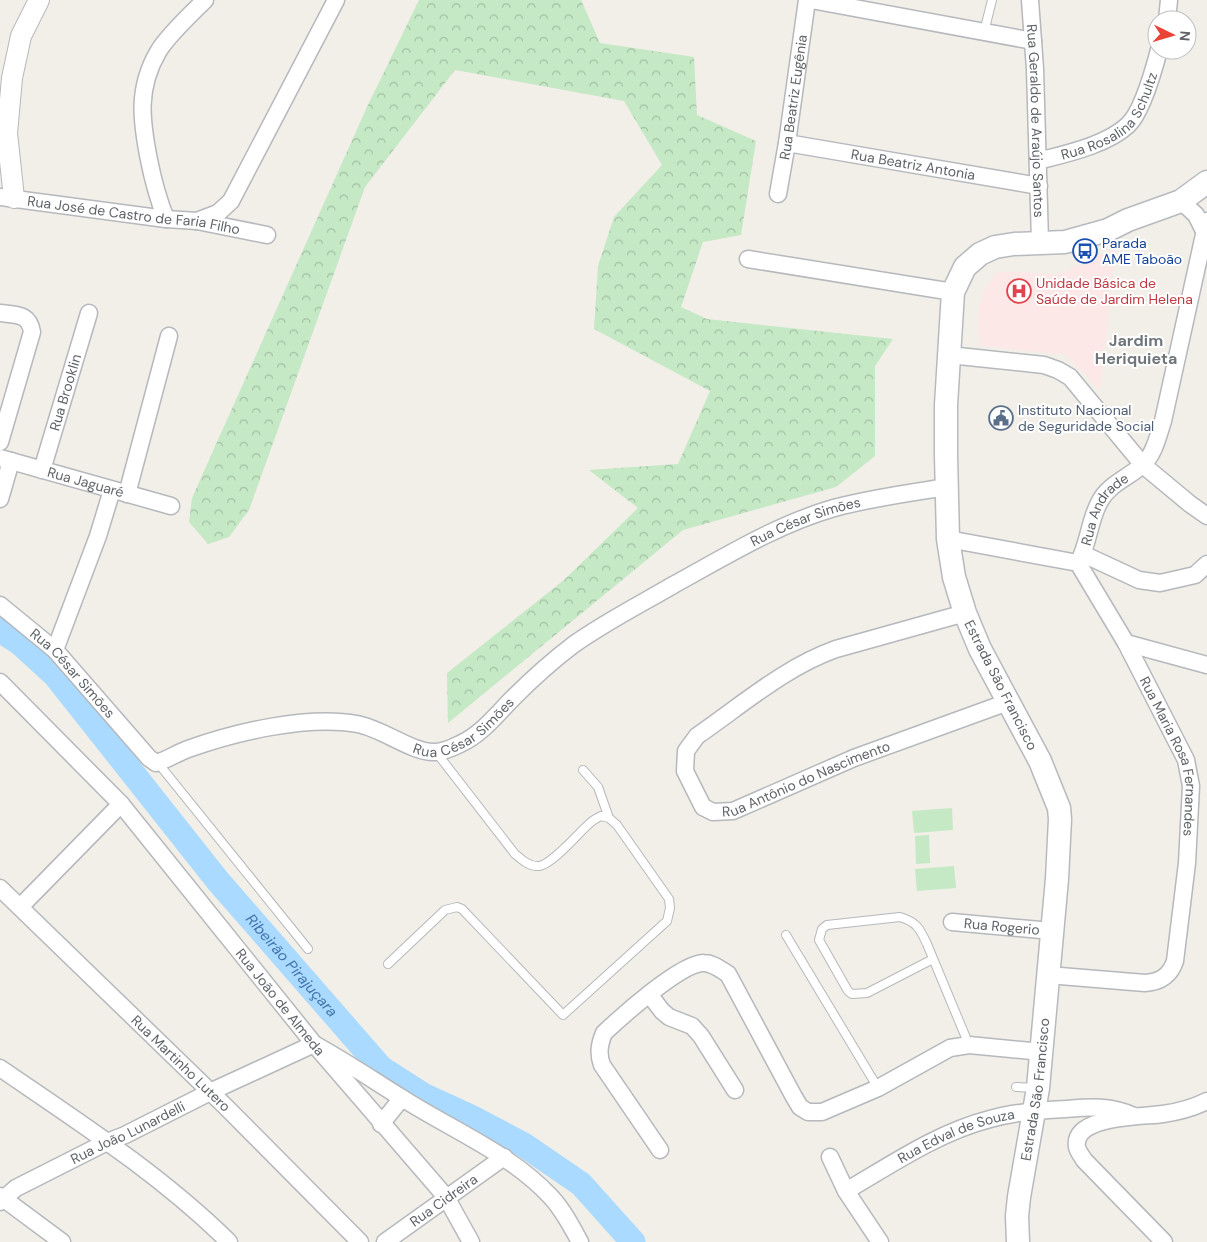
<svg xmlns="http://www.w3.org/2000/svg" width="1207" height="1242" font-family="'DM Sans',sans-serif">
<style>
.medical{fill:#fce8e6}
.green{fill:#c5e8c5}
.forest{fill:url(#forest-crowns)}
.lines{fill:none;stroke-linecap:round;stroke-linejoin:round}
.river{stroke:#aadaff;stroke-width:25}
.service-casing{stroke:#b5b8bc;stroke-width:10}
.minor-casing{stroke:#b5b8bc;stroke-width:19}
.tertiary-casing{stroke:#b5b8bc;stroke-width:22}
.secondary-casing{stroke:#b6babf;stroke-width:25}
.service{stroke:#fff;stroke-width:8}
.minor{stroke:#fff;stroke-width:16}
.tertiary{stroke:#fff;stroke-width:20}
.secondary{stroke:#fff;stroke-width:22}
.labels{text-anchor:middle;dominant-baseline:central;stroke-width:4;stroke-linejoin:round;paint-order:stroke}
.street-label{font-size:14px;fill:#5f6368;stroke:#fff}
.transit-label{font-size:14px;fill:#164399;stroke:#fff;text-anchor:start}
.health-label{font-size:14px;fill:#be3a42;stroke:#fff;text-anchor:start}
.service-label{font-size:14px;fill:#4e5e75;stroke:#fff;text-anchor:start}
.water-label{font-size:15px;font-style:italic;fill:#4174aa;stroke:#fff}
.quarter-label{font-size:16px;font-weight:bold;fill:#70757a;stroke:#fff}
</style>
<defs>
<pattern id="forest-crowns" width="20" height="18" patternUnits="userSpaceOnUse" patternTransform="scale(1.25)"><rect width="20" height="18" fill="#c5e8c5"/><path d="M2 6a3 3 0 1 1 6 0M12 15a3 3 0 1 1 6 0" fill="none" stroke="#a3c0a4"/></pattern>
</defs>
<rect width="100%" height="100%" fill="#f1efe8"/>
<path class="medical" d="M1116,247L1100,390L1066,355L981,346L978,334L979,305L986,287L998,272H1027L1059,274Z"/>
<path class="green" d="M952,808L953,830L914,833L912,811Z
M929,835L930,863L916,864L915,836Z
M954,866L956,888L917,891L915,869Z"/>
<path class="forest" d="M419,0H581L600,43L694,57L697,115L756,141L741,235L703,242L681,307L707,319L893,339L875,366V456L836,487L683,530L448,723L447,673L564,580L638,508L589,470L678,464L710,391L594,329L598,266L614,217L662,165L624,101L455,70L365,187L249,510L229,537L208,544L189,522L192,498L367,107Z"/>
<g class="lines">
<path class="river" id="s1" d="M0,630L20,643L55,675L218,881L381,1068L423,1095L471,1117L524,1145L581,1184L633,1242"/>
<g class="service-casing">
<path id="service" d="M984,32L992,0
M158,763L308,949
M583,770L598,787L609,818
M786,935L878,1088
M933,959L867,993L852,994L848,991L819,940L822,929L827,925L900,917C917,922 920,929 927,944L969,1045
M388,964L445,910L457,907L462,909L563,1015L667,921L670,908L669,899L617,825L609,818L601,816C597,818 593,820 590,823C579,832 553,864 539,866C530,867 522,860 515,854L436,752
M1016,1087L1036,1088"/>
</g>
<g class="minor-casing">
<g id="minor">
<path d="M811,0L1033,41"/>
<path id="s2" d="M1030,0L1035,69L1040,242"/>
<path d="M1167,20L1169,0"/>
<path id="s3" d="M787,143L1039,186"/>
<path id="s4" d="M1038,161C1065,154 1107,145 1128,125C1142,112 1154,69 1159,50"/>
<path id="s5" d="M778,194L787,143L807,0"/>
<path id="s6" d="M0,197L166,219L197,221L267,235"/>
<path d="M1181,201L1196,215L1205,233"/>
<path d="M166,219C158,199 153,180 149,160C141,120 137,88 158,52C167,36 192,13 205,0"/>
<path d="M197,221L218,213L231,201L336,0"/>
<path d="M748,259L953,292"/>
<path d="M0,313C16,315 29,313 32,332L0,442"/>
<path d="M949,355L1044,365L1058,370L1070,377L1143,465L1190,504L1207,516"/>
<path id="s7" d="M0,458L171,506"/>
<path id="s8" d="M42,470L89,313"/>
<path d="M127,494L169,336"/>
<path d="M0,499L11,461"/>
<path id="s9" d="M948,539L1078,563L1126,643L1186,760L1191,786L1187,863L1175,961C1170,976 1160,982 1145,983L1048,975"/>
<path d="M1083,554L1139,580L1160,583L1195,575L1207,564"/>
<path id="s10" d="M1078,563C1089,544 1089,520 1100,501C1108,485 1129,477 1141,466C1154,456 1158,436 1163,421L1207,221"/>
<path id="s11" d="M0,605L55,650L149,758L156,763C167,760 177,753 188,749C236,732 307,715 357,724C382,728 412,753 435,752C443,752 454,747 460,744C482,734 497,714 513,698C532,679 552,661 573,645C605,622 641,604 675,584C726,556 778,524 834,508C871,498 909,493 947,487"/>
<path id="s12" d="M965,613L836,649C785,667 742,705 697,736L686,751L685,771L703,807L713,812L733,811L854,758L1008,702"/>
<path d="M1126,643L1207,665"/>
<path d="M55,650L98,536L112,490"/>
<path id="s13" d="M0,682L121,804L314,1044L446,1197L471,1242"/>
<path id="s14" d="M0,888L226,1107L360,1242"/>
<path d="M20,907L121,804"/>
<path id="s15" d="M952,922L1052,931"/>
<path d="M649,994L662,1011L669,1017L692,1026L701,1036L735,1090"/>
<path d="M0,1068C79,1122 161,1175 229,1242"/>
<path d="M381,1124L402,1098"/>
<path d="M660,1150L602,1065C598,1054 599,1045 604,1033C621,1017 682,962 704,963C713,963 721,970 728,974L794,1097L800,1107L808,1112H822L878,1088L950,1048L969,1045L1042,1052"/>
<path d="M830,1157L846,1191L880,1242"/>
<path id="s16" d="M846,1191C892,1164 939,1132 990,1119C1015,1112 1040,1110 1066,1109C1090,1107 1111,1105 1134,1116"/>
<path d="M0,1196L62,1242"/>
<path id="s17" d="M0,1202L16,1188L107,1142L125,1135L210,1092L314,1044C345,1061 373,1080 402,1098C452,1130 510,1153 551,1197C563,1210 572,1227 580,1242"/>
<path id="s18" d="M385,1242L504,1157"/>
<path d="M1164,1242L1084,1160C1082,1156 1078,1152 1077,1147C1072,1115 1144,1117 1163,1114C1178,1112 1193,1108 1207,1101"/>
</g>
</g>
<g class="tertiary-casing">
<path id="tertiary" d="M14,198L7,133L12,78L21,36L39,0"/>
</g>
<g class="secondary-casing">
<g id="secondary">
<path id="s19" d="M1018,1242L1017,1216L1019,1197L1038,1088L1057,879L1060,819L1059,808L1040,761L980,649L965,613L954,577L948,539L946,455V405L953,292L965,267L980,254L995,247L1014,244L1065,242L1108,230L1128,220L1181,201L1207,182"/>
</g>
</g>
<use href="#service" class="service"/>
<use href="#minor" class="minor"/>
<use href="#tertiary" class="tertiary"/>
<use href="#secondary" class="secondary"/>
</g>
<defs>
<g id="bus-ring" transform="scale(1.25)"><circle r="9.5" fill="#fff" stroke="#1a4fb4" stroke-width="1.5"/><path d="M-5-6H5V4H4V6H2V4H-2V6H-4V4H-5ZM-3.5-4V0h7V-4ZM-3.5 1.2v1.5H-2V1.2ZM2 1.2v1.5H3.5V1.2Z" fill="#1a4fb4"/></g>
<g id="hospital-ring" transform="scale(1.25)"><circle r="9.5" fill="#fff" stroke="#e0444e" stroke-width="1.5"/><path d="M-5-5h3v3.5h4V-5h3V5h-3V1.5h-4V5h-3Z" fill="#e0444e"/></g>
<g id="civic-ring" transform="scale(1.25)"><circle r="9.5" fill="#fff" stroke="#5c6f8a" stroke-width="1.5"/><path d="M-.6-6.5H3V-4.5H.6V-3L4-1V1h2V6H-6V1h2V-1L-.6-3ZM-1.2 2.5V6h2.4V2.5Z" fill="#5c6f8a"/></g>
</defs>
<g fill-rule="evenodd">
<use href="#bus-ring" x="1085" y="251"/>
<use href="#hospital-ring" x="1019" y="291"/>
<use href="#civic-ring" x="1001" y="418"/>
</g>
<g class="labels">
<g class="street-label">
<text stroke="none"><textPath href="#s5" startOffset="98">Rua Beatriz Eugênia</textPath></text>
<text stroke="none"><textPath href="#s4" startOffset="90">Rua Rosalina Schultz</textPath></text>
<text stroke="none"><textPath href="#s2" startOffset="121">Rua Geraldo de Araújo Santos</textPath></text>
<text stroke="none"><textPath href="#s3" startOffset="128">Rua Beatriz Antonia</textPath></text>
<text stroke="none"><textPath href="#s6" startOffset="135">Rua José de Castro de Faria Filho</textPath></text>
<text stroke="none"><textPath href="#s8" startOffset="81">Rua Brooklin</textPath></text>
<text stroke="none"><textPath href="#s7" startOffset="89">Rua Jaguaré</textPath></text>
<text stroke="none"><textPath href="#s10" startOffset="61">Rua Andrade</textPath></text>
<text stroke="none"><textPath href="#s11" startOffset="955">Rua César Simões</textPath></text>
<text stroke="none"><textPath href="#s11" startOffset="100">Rua César Simões</textPath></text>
<text transform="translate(1001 685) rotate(63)">Estrada São Francisco</text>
<text stroke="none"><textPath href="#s11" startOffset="550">Rua César Simões</textPath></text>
<text stroke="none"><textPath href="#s9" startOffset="349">Rua Maria Rosa Fernandes</textPath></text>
<text stroke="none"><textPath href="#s12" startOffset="488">Rua Antônio do Nascimento</textPath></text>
<text stroke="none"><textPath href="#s15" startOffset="50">Rua Rogerio</textPath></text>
<text stroke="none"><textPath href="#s13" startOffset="426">Rua João de Almeda</textPath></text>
<text stroke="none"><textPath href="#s14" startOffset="252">Rua Martinho Lutero</textPath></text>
<text stroke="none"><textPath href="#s19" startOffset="154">Estrada São Francisco</textPath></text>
<text stroke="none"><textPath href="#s17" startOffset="146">Rua João Lunardelli</textPath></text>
<text stroke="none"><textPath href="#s16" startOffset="124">Rua Edval de Souza</textPath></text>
<text stroke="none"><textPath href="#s18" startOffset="72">Rua Cidreira</textPath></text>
</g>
<g class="transit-label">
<text x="1102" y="243">Parada<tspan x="1102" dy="16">AME Taboão</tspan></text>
</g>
<g class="health-label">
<text x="1036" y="283">Unidade Básica de<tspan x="1036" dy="16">Saúde de Jardim Helena</tspan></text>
</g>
<g class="service-label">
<text x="1018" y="410">Instituto Nacional<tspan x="1018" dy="16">de Seguridade Social</tspan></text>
</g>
<g class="water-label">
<text stroke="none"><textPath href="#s1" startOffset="446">Ribeirão Pirajuçara</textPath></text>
</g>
<g class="quarter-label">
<text x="1136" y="340">Jardim<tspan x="1136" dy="18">Heriquieta</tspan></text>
</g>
</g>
<g transform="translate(1172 35) rotate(95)"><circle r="24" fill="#ffffff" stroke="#bfc1c3"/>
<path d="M0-4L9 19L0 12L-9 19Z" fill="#ea4335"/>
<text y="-8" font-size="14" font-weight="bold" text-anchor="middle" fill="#5f6368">N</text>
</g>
</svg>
